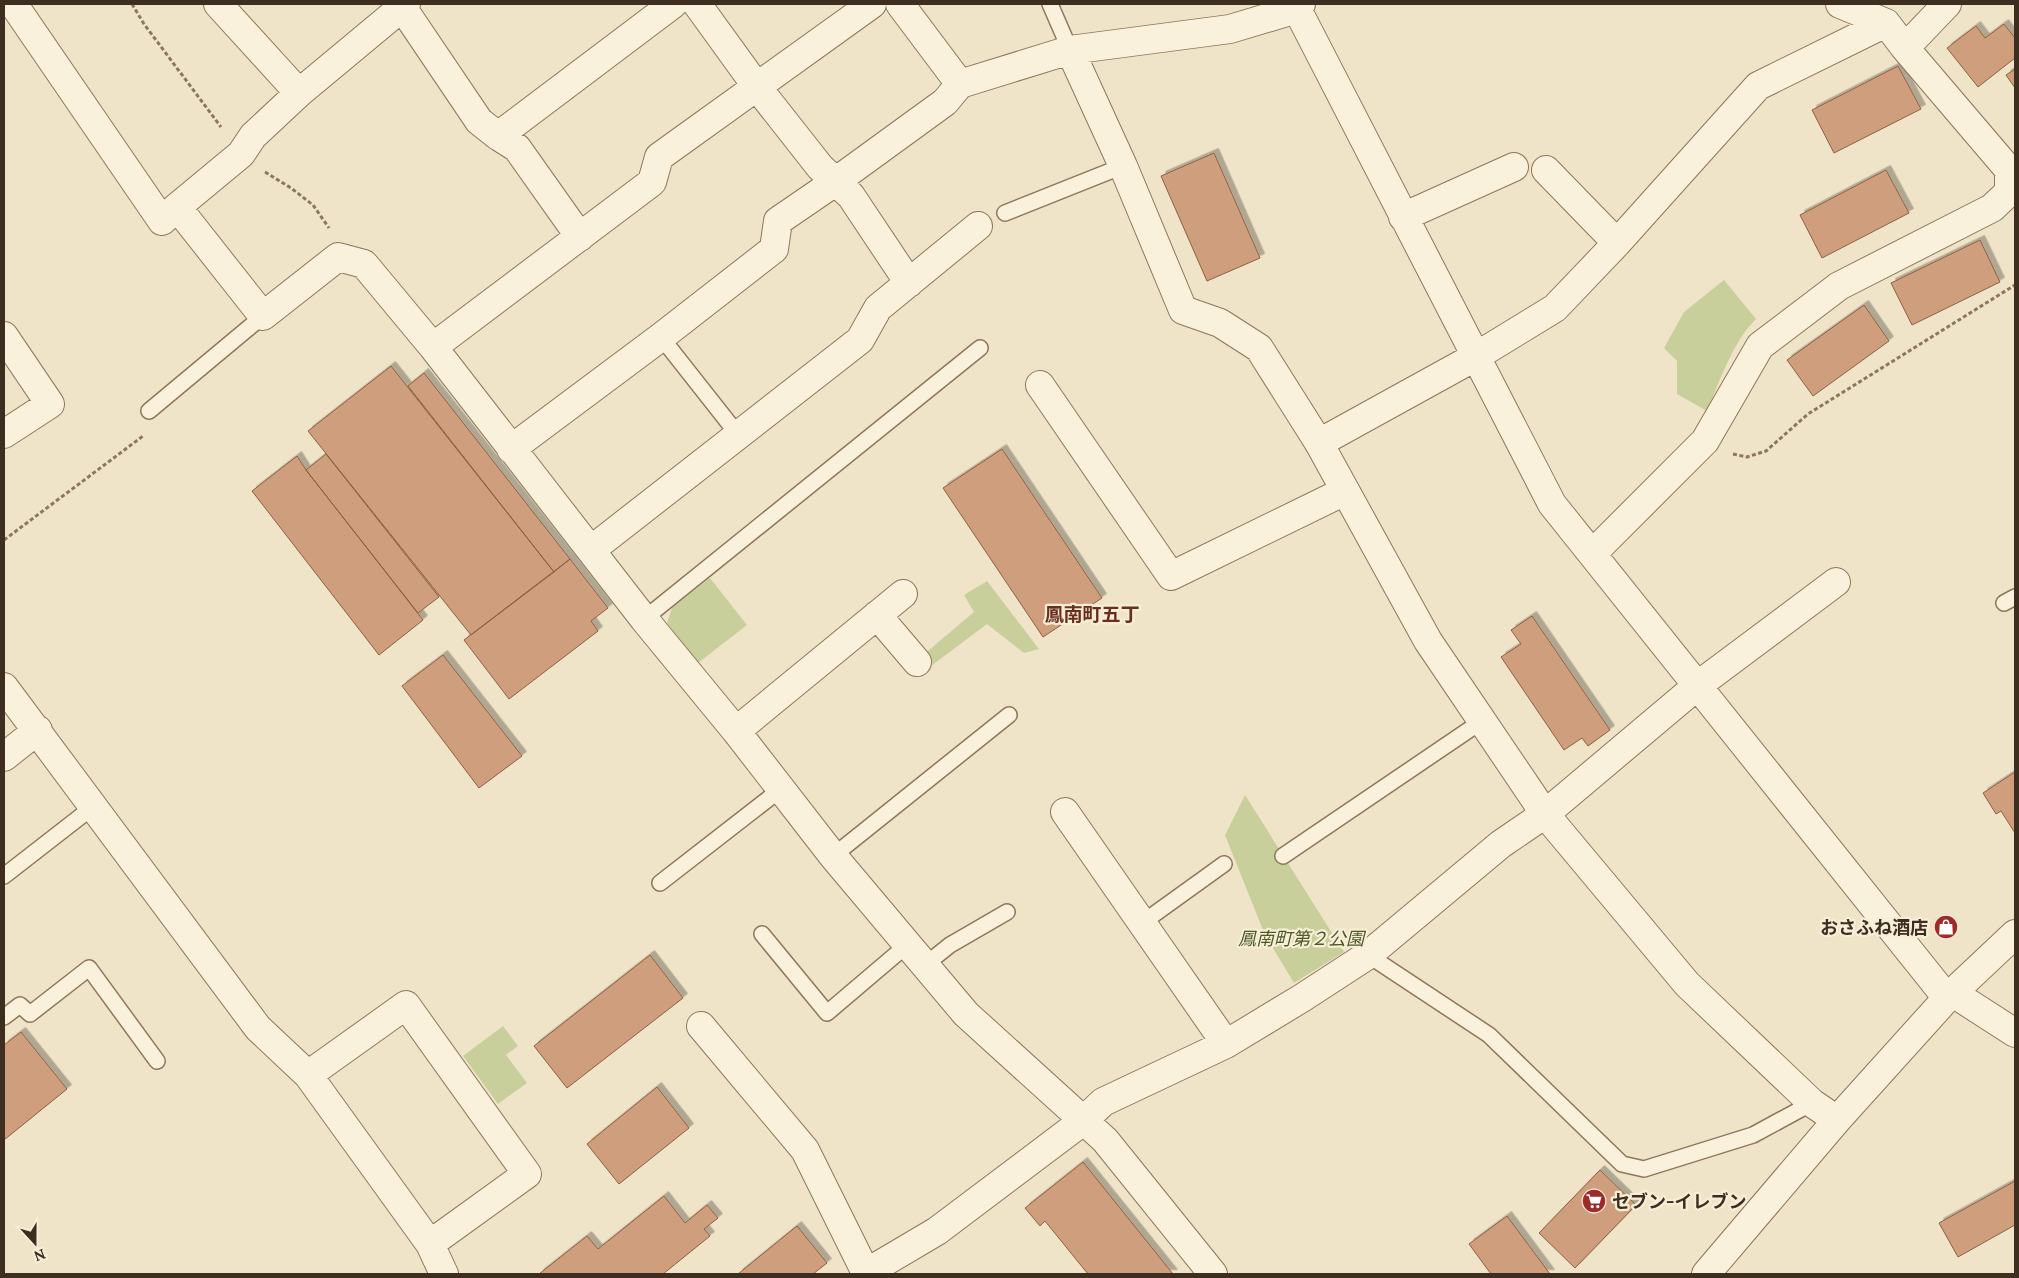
<svg xmlns="http://www.w3.org/2000/svg" width="2019" height="1278" font-family="Lora,'Noto Sans JP',serif">
<style>
.green{fill:#c9cf9b}
.building{fill:#cf9f7d;stroke:#8d5f41;filter:url(#shadow)}
.lines{fill:none;stroke-linecap:round;stroke-linejoin:round}
.service-casing{stroke:#8d765c;stroke-width:18}
.minor-casing{stroke:#8d765c;stroke-width:30}
.tertiary-casing{stroke:#8d765c;stroke-width:30}
.path{stroke:#8d765c;stroke-width:3;stroke-dasharray:4 2.5;stroke-linecap:butt}
.service{stroke:#faf1dc;stroke-width:15}
.minor{stroke:#faf1dc;stroke-width:28}
.tertiary{stroke:#faf1dc;stroke-width:28}
.labels{text-anchor:middle;dominant-baseline:central;stroke-width:4.5;stroke-linejoin:round;paint-order:stroke}
.poi-label{font-size:18px;font-weight:bold;fill:#3d2e20;stroke:#f7eed8;text-anchor:end}
.park-label{font-size:18px;font-style:italic;fill:#4d5a26;stroke:#f7eed8}
.neighbourhood-label{font-size:19px;font-weight:bold;fill:#6b2e1e;stroke:#f7eed8}
</style>
<defs>
<filter id="shadow"><feDropShadow dx="4.5" dy="-4.5" stdDeviation="0" flood-color="#0004"/></filter>
</defs>
<rect width="100%" height="100%" fill="#f0e4c8"/>
<path class="green" d="M1724,280L1756,319C1732,343 1720,381 1707,411L1677,394V361L1664,348L1684,312Z
M710,578L747,625L698,663L667,623L672,608Z
M987,581L1039,649L1024,653L987,624L931,666L923,655L974,612L964,595Z
M1245,795L1344,952L1294,983L1265,935L1225,835Z
M503,1026L518,1046L506,1055L527,1083L498,1104L463,1056Z"/>
<path class="building" d="M2004,24L2015,38V58L1978,87L1947,48L1976,26L1985,38Z
M1898,66L1921,109L1834,153L1812,110Z
M2015,69V88L2006,75Z
M1214,153L1260,258L1207,281L1161,176Z
M1886,170L1909,213L1822,258L1800,215Z
M1980,240L2000,282L1912,325L1891,283Z
M1864,305L1889,341L1813,396L1787,360Z
M391,366L554,572L471,635L308,431Z
M424,373L570,559L554,572L408,386Z
M1002,449L1102,598L1043,637L943,488Z
M326,454L439,597L418,613L306,470Z
M297,456L306,470L423,620L379,655L252,491Z
M570,559L608,608L591,621L598,631L509,699L464,640Z
M1532,616L1610,730L1588,746L1582,738L1564,750L1501,657L1521,644L1511,630Z
M443,655L522,756L479,788L402,686Z
M2015,772V833L2001,811L1996,814L1983,793Z
M650,955L683,998L567,1088L534,1046Z
M21,1032L67,1089L4,1140V1045Z
M657,1087L689,1128L619,1184L587,1144Z
M1083,1162L1173,1274H1088L1045,1221L1040,1226L1025,1208Z
M1600,1170L1636,1205L1575,1268L1539,1233Z
M2015,1181V1225L1958,1257L1939,1223Z
M664,1196L685,1223L707,1205L718,1218L704,1229L710,1236L663,1274H539L587,1236L598,1249Z
M1507,1216L1550,1274H1491L1469,1244Z
M797,1226L827,1263L813,1274H738Z"/>
<g class="lines">
<g class="service-casing">
<path id="service" d="M1050,4L1070,50
M1005,213L1123,166
M661,337L739,436
M149,411L263,316
M2004,603L2015,597
M644,619L980,348
M833,856L1009,715
M1283,856L1482,721
M4,876L94,806
M660,883L781,789
M1142,923L1224,864
M762,934L827,1013L907,945
M1368,955L1489,1035L1622,1164L1644,1169L1753,1135L1812,1103
M925,965L950,945L1007,912
M4,1017L20,1005L30,1014L89,968L157,1061"/>
</g>
<g class="minor-casing">
<path id="minor" d="M218,4L299,93
M400,4L479,121L498,136L517,148L580,237
M697,4L757,87L820,167L851,196L909,283
M900,4L960,84
M1840,4L1886,23
M14,5L162,221L177,207L263,316L338,257L364,264L433,347L644,619L736,731L833,856L966,1014L1105,1140L1213,1274
M1297,9L1552,504L1947,998
M1070,50L1123,166L1183,310L1220,323L1259,348L1319,443L1475,357L1555,308L1617,243L1758,86L1886,23L1905,48L1947,4
M498,136L673,4
M1546,170L1617,243
M177,207L241,154L253,136L299,93L406,4
M1403,217L1514,167
M4,336L50,404L4,434
M433,347L652,182L659,157L872,4
M1040,385L1171,576L1345,491
M511,449L661,337L774,249L778,221L835,182L945,102L960,84L1070,50L1230,29L1297,9L1301,4
M591,550L860,340L878,308L978,226
M1592,554L1705,441L1760,346L1839,286L1992,208L2009,192V170L1905,48
M877,615L917,662
M4,687L258,1028L308,1075L430,1244L444,1274
M736,731L903,594
M4,757L38,730
M1065,812L1226,1044
M1953,993L2015,1033
M701,1026L805,1150L866,1273L937,1231L1083,1121L1103,1102L1226,1044L1302,998L1368,955L1501,844L1545,814L1697,686L1836,582
M308,1075L406,1005L527,1174L430,1244"/>
</g>
<g class="tertiary-casing">
<path id="tertiary" d="M1319,443L1428,641L1545,814L1687,984L1812,1103L1837,1120
M1706,1274L1837,1120L1947,998L2015,934"/>
</g>
<path class="path" d="M132,4L144,24L221,127
M265,172L291,188L313,205L329,228
M1733,454L1747,457L1766,451L1808,414L2015,285
M4,540L143,436"/>
<use href="#service" class="service"/>
<use href="#minor" class="minor"/>
<use href="#tertiary" class="tertiary"/>
</g>
<defs>
<g id="shop-disc" transform="scale(1.25)"><circle r="9.5" fill="#9e2a2b" stroke="#f7eed8"/><path d="M-5-2.5h2.3a2.7 3.5 0 0 1 5.4 0H5L5.5 6h-11ZM-1.5-2.5h3a1.5 2.3 0 0 0-3 0Z" fill="#fff"/></g>
<g id="supermarket-disc" transform="scale(1.25)"><circle r="9.5" fill="#9e2a2b" stroke="#f7eed8"/><path d="M-6-5.5h2.5l.6 2H6L4.5 2H-2.5L-4.4-4H-6ZM-1.5 3.2a1.3 1.3 0 1 0 .1 0ZM3 3.2a1.3 1.3 0 1 0 .1 0Z" fill="#fff"/></g>
</defs>
<g fill-rule="evenodd">
<use href="#shop-disc" x="1946" y="927"/>
<use href="#supermarket-disc" x="1594" y="1201"/>
</g>
<g class="labels">
<g class="poi-label">
<text x="1928" y="927">おさふね酒店</text>
<text x="1612" y="1201" text-anchor="start">セブン-イレブン</text>
</g>
<g class="park-label">
<text x="1301" y="938">鳳南町第２公園</text>
</g>
<g class="neighbourhood-label">
<text x="1092" y="614">鳳南町五丁</text>
</g>
</g>
<rect width="2019" height="1278" fill="none" stroke="#3d2e20" stroke-width="10"/>
<g transform="translate(35 1243) rotate(159)" stroke="#f7eed8" stroke-width="4" paint-order="stroke">
<path d="M0-4L9 19L0 12L-9 19Z" fill="#3d2e20"/>
<text y="-8" font-size="14" font-weight="bold" text-anchor="middle" fill="#3d2e20">N</text>
</g>
</svg>
